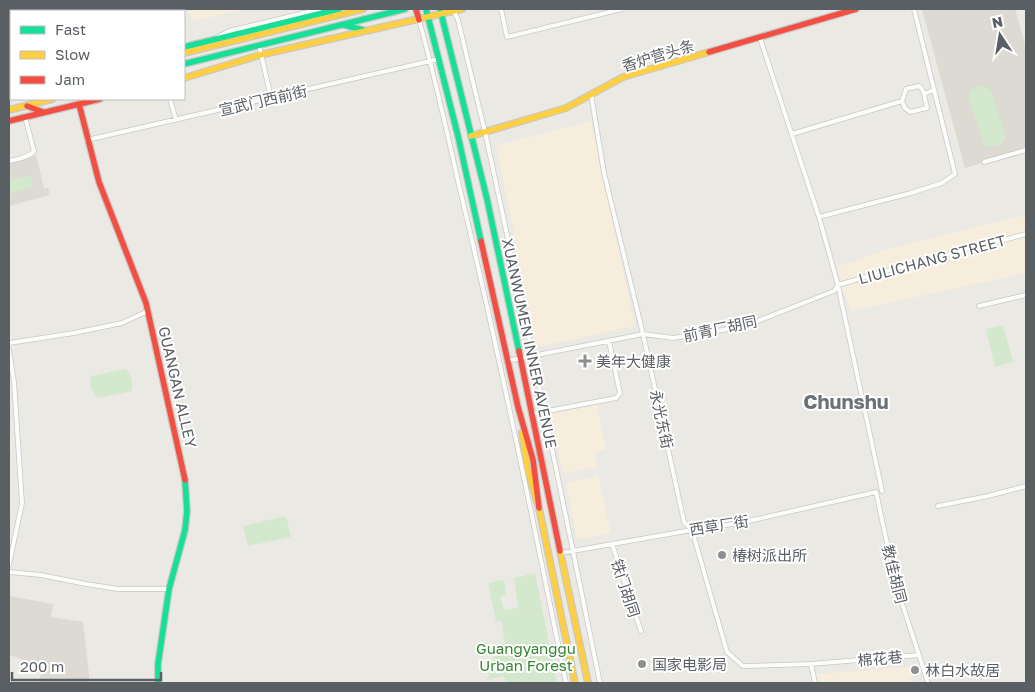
<svg xmlns="http://www.w3.org/2000/svg" width="1035" height="692" font-family="'Golos Text','Noto Sans SC',sans-serif">
<style>
.commercial{fill:#f6eddc}
.education{fill:#ddd9d3}
.green{fill:#d4e8ce}
.lines{fill:none;stroke-linecap:round;stroke-linejoin:round}
.street-casing{stroke:#c7c8c7;stroke-width:5.5}
.fast-casing{stroke:#c8c8c8;stroke-width:8}
.slow-casing{stroke:#c8c8c8;stroke-width:8}
.jam-casing{stroke:#c8c8c8;stroke-width:8}
.street{stroke:#fcfcfb;stroke-width:4}
.fast{stroke:#16e098;stroke-width:5.5}
.slow{stroke:#ffcf43;stroke-width:5.5}
.jam{stroke:#f24e42;stroke-width:5.5}
.poi-dot{fill:#8d8f91;stroke:#fff;stroke-width:2}
.labels{text-anchor:middle;dominant-baseline:central;stroke-width:4;stroke-linejoin:round;paint-order:stroke}
.street-label{font-size:15px;fill:#5a5f64;stroke:#fff}
.poi-label{font-size:15px;fill:#5a5f64;stroke:#fff;text-anchor:start}
.park-label{font-size:15px;fill:#35862f;stroke:#fff}
.district-label{font-size:20px;font-weight:bold;fill:#6b7276;stroke:#fff}
</style>
<rect width="100%" height="100%" fill="#ebe9e4"/>
<path class="commercial" d="M189,9H245L207,18L191,20Z
M591,121L635,326L537,347L496,146Z
M1026,215V273L851,311L839,279L837,267L891,248Z
M597,405L606,449L595,452L598,467L563,473L550,414Z
M598,476L611,533L577,539L566,483Z
M908,667L913,683H819L817,674Z"/>
<path class="education" d="M922,9H1015L1026,47V149L965,168Z
M36,155L44,188H48L50,195L9,206V162Z
M9,596L53,604L51,617L83,622L90,683H38L41,674L33,671L35,663L9,655Z"/>
<path class="green" d="M981,85L991,90L1006,137C1002,146 994,146 985,147L968,97L971,90Z
M31,175L34,187L9,194V180Z
M1003,325L1013,362L995,367L986,329Z
M125,369C131,374 134,383 131,391L99,398L94,395L90,384L91,376Z
M286,516L291,537L248,546L243,526Z
M535,573L557,683H506L504,676L487,680L494,664L493,645L505,643L501,621H496L488,583L504,580L506,595L500,597L504,610L518,608L514,578Z"/>
<g class="lines">
<g class="street-casing">
<path id="street" d="M57,9L58,11
M453,9L458,20L485,132L533,356L600,683
M501,9L507,37L622,9
M419,20C434,73 446,127 458,181C498,348 532,515 566,683
M218,37L229,31L320,9
M760,38L819,217L911,193L942,183L955,174L914,9
M259,45L271,98
M591,94L604,173L643,334L684,522L692,530L727,652L743,666L811,664L919,655L928,683
M170,99L176,120
M902,101L905,108L910,112L927,108L924,94
M792,134L902,101L906,89L919,86L922,89L924,94L934,90
M87,140L439,59
M9,161C17,159 29,158 34,151L25,117
M984,162L1026,150
M819,217L838,285L882,491
M979,306L1026,295
M9,343L74,333L122,323L148,311
M9,350L14,382L22,503L9,565
M507,361L643,334L673,338L723,330L755,322L834,291L838,285L879,273L1026,234
M532,414L616,398L620,393L609,341
M938,506L988,496L1026,486
M612,544L641,631
M561,553L692,530L740,523L876,492L896,585L919,655
M9,572L41,575L86,584L118,589H169
M811,664L815,683"/>
</g>
<g class="fast-casing">
<path id="fast" d="M426,9L458,136L481,241
M440,9L487,199L519,351
M344,25L363,30
M184,47L339,9
M184,64L405,9
M158,683V664L169,589L185,530L187,511L185,480"/>
</g>
<g class="slow-casing">
<path id="slow" d="M184,53L363,9
M184,78L260,55L462,9
M79,104L81,99
M9,110L52,99
M471,136L566,108L623,77L709,52
M522,433L528,471L539,508L575,683
M560,551L588,683"/>
</g>
<g class="jam-casing">
<path id="jam" d="M416,9L419,20
M709,52L856,9
M9,90H11
M9,96H11
M79,104L99,182L146,303L185,480
M27,106L43,112
M9,121L100,99
M481,241L518,407L533,460L539,508
M519,351L560,551"/>
</g>
<use href="#street" class="street"/>
<use href="#fast" class="fast"/>
<use href="#slow" class="slow"/>
<use href="#jam" class="jam"/>
</g>
<g class="poi-dot">
<path d="M582.5 353.5h5v5h5v5h-5v5h-5v-5h-5v-5h5z"/>
<circle cx="722" cy="555" r="5"/>
<circle cx="642" cy="664" r="5"/>
<circle cx="915" cy="670" r="5"/>
</g>
<g class="labels">
<g class="street-label">
<text transform="translate(658 55) rotate(-17)">香炉营头条</text>
<text transform="translate(263 100) rotate(-13)">宣武门西前街</text>
<text transform="translate(932 259) rotate(-15)">LIULICHANG STREET</text>
<text transform="translate(720 328) rotate(-12)">前青厂胡同</text>
<text transform="translate(530 343) rotate(78)">XUANWUMEN INNER AVENUE</text>
<text transform="translate(178 387) rotate(77)">GUANGAN ALLEY</text>
<text transform="translate(662 419) rotate(78)">永光东街</text>
<text transform="translate(719 525) rotate(-9)">西草厂街</text>
<text transform="translate(895 574) rotate(76)">教佳胡同</text>
<text transform="translate(626 588) rotate(72)">铁门胡同</text>
<text transform="translate(880 658) rotate(-5)">棉花巷</text>
</g>
<g class="poi-label">
<text x="596" y="361">美年大健康</text>
<text x="732" y="555">椿树派出所</text>
<text x="652" y="664">国家电影局</text>
<text x="925" y="670">林白水故居</text>
</g>
<g class="park-label">
<text x="526" y="648">Guangyanggu<tspan x="526" dy="17">Urban Forest</tspan></text>
</g>
<g class="district-label">
<text x="846" y="401">Chunshu</text>
</g>
</g>
<rect width="1035" height="692" fill="none" stroke="#5a5f64" stroke-width="20"/>
<rect x="10" y="10" width="175" height="90" fill="#ffffff" stroke="#bdbfc1"/>
<rect x="20" y="26" width="25" height="8" fill="#16e098" stroke="#bdbfc1"/>
<text x="55" y="35" font-size="15" fill="#5a5f64">Fast</text>
<rect x="20" y="51" width="25" height="8" fill="#ffcf43" stroke="#bdbfc1"/>
<text x="55" y="60" font-size="15" fill="#5a5f64">Slow</text>
<rect x="20" y="76" width="25" height="8" fill="#f24e42" stroke="#bdbfc1"/>
<text x="55" y="85" font-size="15" fill="#5a5f64">Jam</text>
<g transform="translate(1000 35) rotate(348)" stroke="#ffffff" stroke-width="4" paint-order="stroke">
<path d="M0-4L9 19L0 12L-9 19Z" fill="#5a5f64"/>
<text y="-8" font-size="14" font-weight="bold" text-anchor="middle" fill="#5a5f64">N</text>
</g>
<path d="M12 672v8h149v-8" fill="none" stroke="#5a5f64" stroke-width="2.5"/>
<text x="20" y="672" font-size="15" fill="#5a5f64" stroke="#ffffff" stroke-width="4" paint-order="stroke">200 m</text>
</svg>
